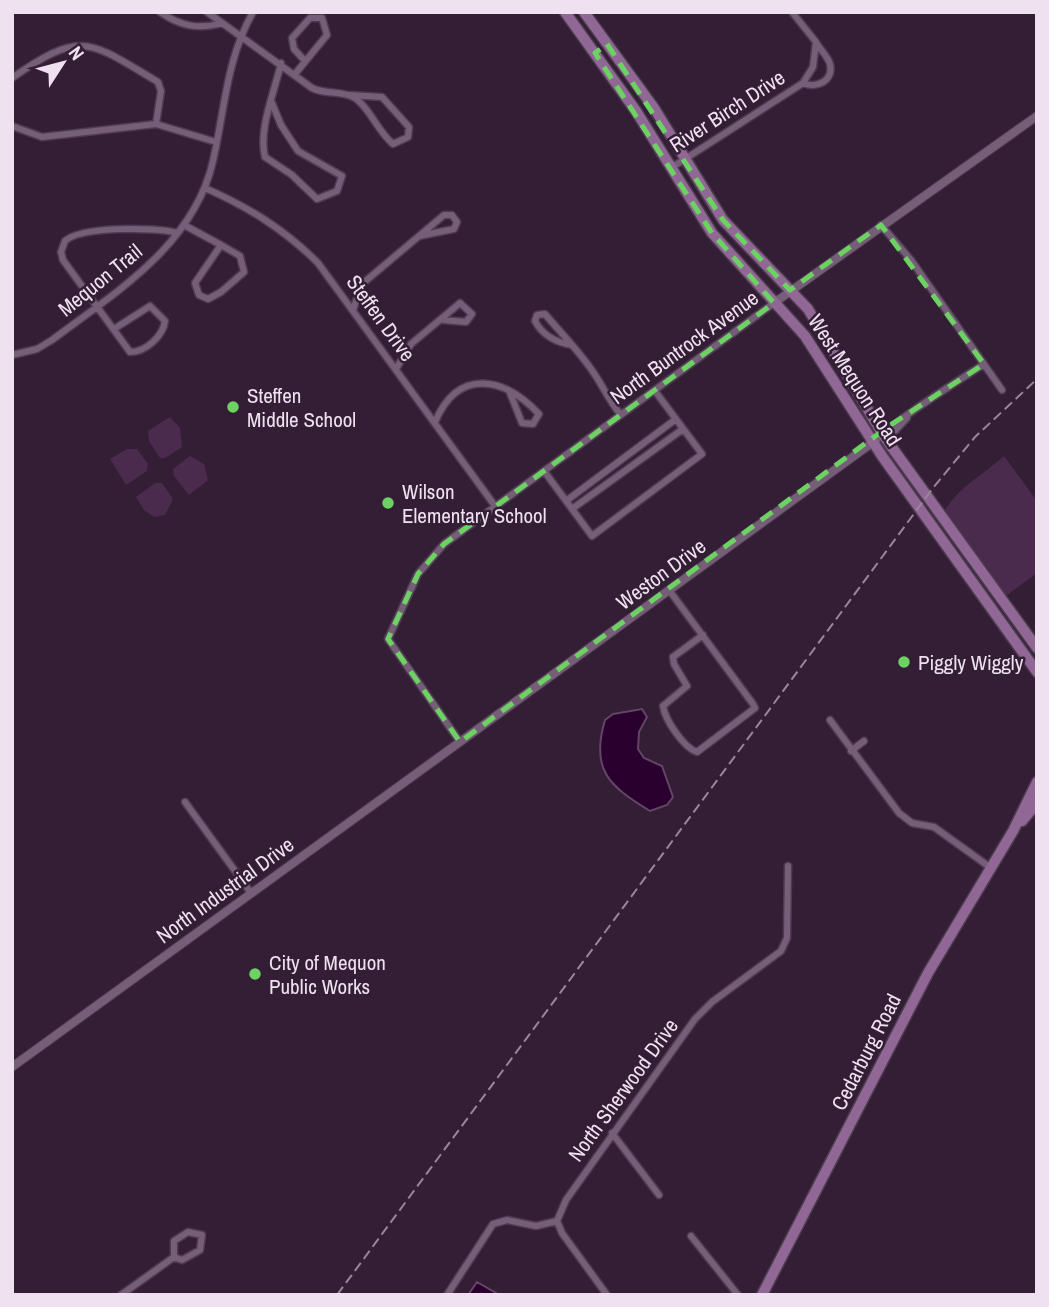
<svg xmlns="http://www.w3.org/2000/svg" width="1049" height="1307" font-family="'Archivo Narrow',sans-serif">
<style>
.green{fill:#4b2b4d}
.water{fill:#2a012e;stroke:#654468;stroke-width:2}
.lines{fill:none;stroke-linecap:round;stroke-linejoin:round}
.minor-casing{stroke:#4d3b4f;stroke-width:9}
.tertiary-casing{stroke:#4d3b4f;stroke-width:10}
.primary-casing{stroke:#4d3b4f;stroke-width:13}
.minor{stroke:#765e78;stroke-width:6}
.tertiary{stroke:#765e78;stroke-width:8}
.primary{stroke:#916895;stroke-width:10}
.rail{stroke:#988799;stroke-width:2;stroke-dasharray:10 5;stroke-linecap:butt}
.marked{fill:none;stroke:#6cd362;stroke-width:5;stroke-dasharray:14 9;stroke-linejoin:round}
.poi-dot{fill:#6cd362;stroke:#331e35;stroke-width:2.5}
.labels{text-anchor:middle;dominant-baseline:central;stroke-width:5;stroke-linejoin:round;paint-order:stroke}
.street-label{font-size:21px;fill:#efe1f0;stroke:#331e35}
.poi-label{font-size:21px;fill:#efe1f0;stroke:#331e35;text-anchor:start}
</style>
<rect width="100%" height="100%" fill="#331e35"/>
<path class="green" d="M170,417L180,428L182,447L165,458H160L149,441L148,431Z
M127,449H137L148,464L147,471L126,485L110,459Z
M190,456L204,464L208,480L189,495L174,476L173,469Z
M1004,456L1037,501V573L1006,596L945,510C960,486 984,474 1004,456Z
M155,483H162L173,499L165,515L154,517L144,510L136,497Z"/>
<path class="water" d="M642,709L647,717L639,732L638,749L644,758L662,766L673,797L667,805L650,811C609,786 590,770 605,720L613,714Z
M477,1282L496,1293L495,1295H468Z"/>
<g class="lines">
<g class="minor-casing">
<path id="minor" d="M160,12C180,26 199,30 222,23
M207,12L312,88C325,95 342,90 355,98C370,108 378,132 393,144L408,137L409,127L382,97L349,95
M295,74L327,35L322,18H310L292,38L294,49L305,61
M12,78C82,29 89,41 158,82L161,91L156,124
M803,83C816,89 834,81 830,64C828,57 821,50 817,44
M272,103L281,125L298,151L342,176L337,191L317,199L292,175L265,157C258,129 275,91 281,63
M12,126L42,137L156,124L216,142
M671,168L803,83L813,67L816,42L792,12
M205,188C248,207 284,229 318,263L495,506
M184,225L221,245L195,283L199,295L208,299L221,292L244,272L240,256L221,245
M881,225L911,260L1002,390
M353,310L362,284L444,215H452L457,222L454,229L419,236
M114,329L150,306L165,321C163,336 146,352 130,352L63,260L61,252L65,241C81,226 156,227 177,233
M572,345C557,343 542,335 535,321L537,315L545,314C560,332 577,349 591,369C602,384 609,401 621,415
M12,355L37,349L52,340C116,292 194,245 213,161C225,109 226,60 253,12
M396,369L411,344L460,303L472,314L466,322L444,320
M435,422C458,368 503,376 539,414L533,424L522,423L510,393
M883,435L893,433L907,418
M884,435C890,423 966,376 984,364
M544,471L592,536L702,454L655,391
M566,501L676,419
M572,509L683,429
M669,590L753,704L755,708L697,752C684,748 665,720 663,706L687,686L674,664L673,657L703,635
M830,720L899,813L912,823L934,827L991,868
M460,742L388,639L418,574L444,544L774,303
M851,751L864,741
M185,802L251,893
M612,1133L659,1195
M557,1221L562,1233L607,1295
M691,1236L738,1295
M121,1295L174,1257L182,1260L200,1250L202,1235L188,1232L174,1241V1257
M447,1295L493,1224L507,1220L536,1226L557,1221L566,1200L695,1019L712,1002L781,951L787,938L788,866"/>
</g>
<g class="tertiary-casing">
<path id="tertiary" d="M774,303L1037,116
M12,1067L876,440"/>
</g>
<g class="primary-casing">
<path id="primary" d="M565,12L636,111L712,233L805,336L882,456L1037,672
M584,12L654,108L723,220L808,309L883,435L1037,648
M1022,821L1037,803
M762,1295L928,973L1013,831L1037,782"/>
</g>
<use href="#minor" class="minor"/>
<use href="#tertiary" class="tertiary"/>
<use href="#primary" class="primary"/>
<path class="rail" d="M337,1295L933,488L975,437L1037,379"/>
</g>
<path class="marked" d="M607,44L723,220L790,290L881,225L984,364L889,426L460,742L388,639L418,574L444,544L774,303L712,233L595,53Z"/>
<g class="poi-dot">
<circle cx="233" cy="407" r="7"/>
<circle cx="388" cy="503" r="7"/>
<circle cx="904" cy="662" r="7"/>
<circle cx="255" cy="974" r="7"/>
</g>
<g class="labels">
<g class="street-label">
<text transform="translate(727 111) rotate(-33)">River Birch Drive</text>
<text transform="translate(100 280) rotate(-39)">Mequon Trail</text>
<text transform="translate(381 318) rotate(54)">Steffen Drive</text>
<text transform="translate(684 347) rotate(-36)">North Buntrock Avenue</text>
<text transform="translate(855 380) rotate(57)">West Mequon Road</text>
<text transform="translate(661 574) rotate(-36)">Weston Drive</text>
<text transform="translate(225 890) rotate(-36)">North Industrial Drive</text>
<text transform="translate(866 1052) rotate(-63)">Cedarburg Road</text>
<text transform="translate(623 1090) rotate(-54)">North Sherwood Drive</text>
</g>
<g class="poi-label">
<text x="247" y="395">Steffen<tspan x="247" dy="24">Middle School</tspan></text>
<text x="402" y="491">Wilson<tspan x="402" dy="24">Elementary School</tspan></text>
<text x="918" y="662">Piggly Wiggly</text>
<text x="269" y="962">City of Mequon<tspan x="269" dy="24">Public Works</tspan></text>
</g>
</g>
<rect width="1049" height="1307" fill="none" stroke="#efe1f0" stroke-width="28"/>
<g transform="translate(63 63) rotate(54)" stroke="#331e35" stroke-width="5" paint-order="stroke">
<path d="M0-5L12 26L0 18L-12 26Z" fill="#efe1f0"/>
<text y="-10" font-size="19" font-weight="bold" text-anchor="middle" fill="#efe1f0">N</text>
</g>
</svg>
